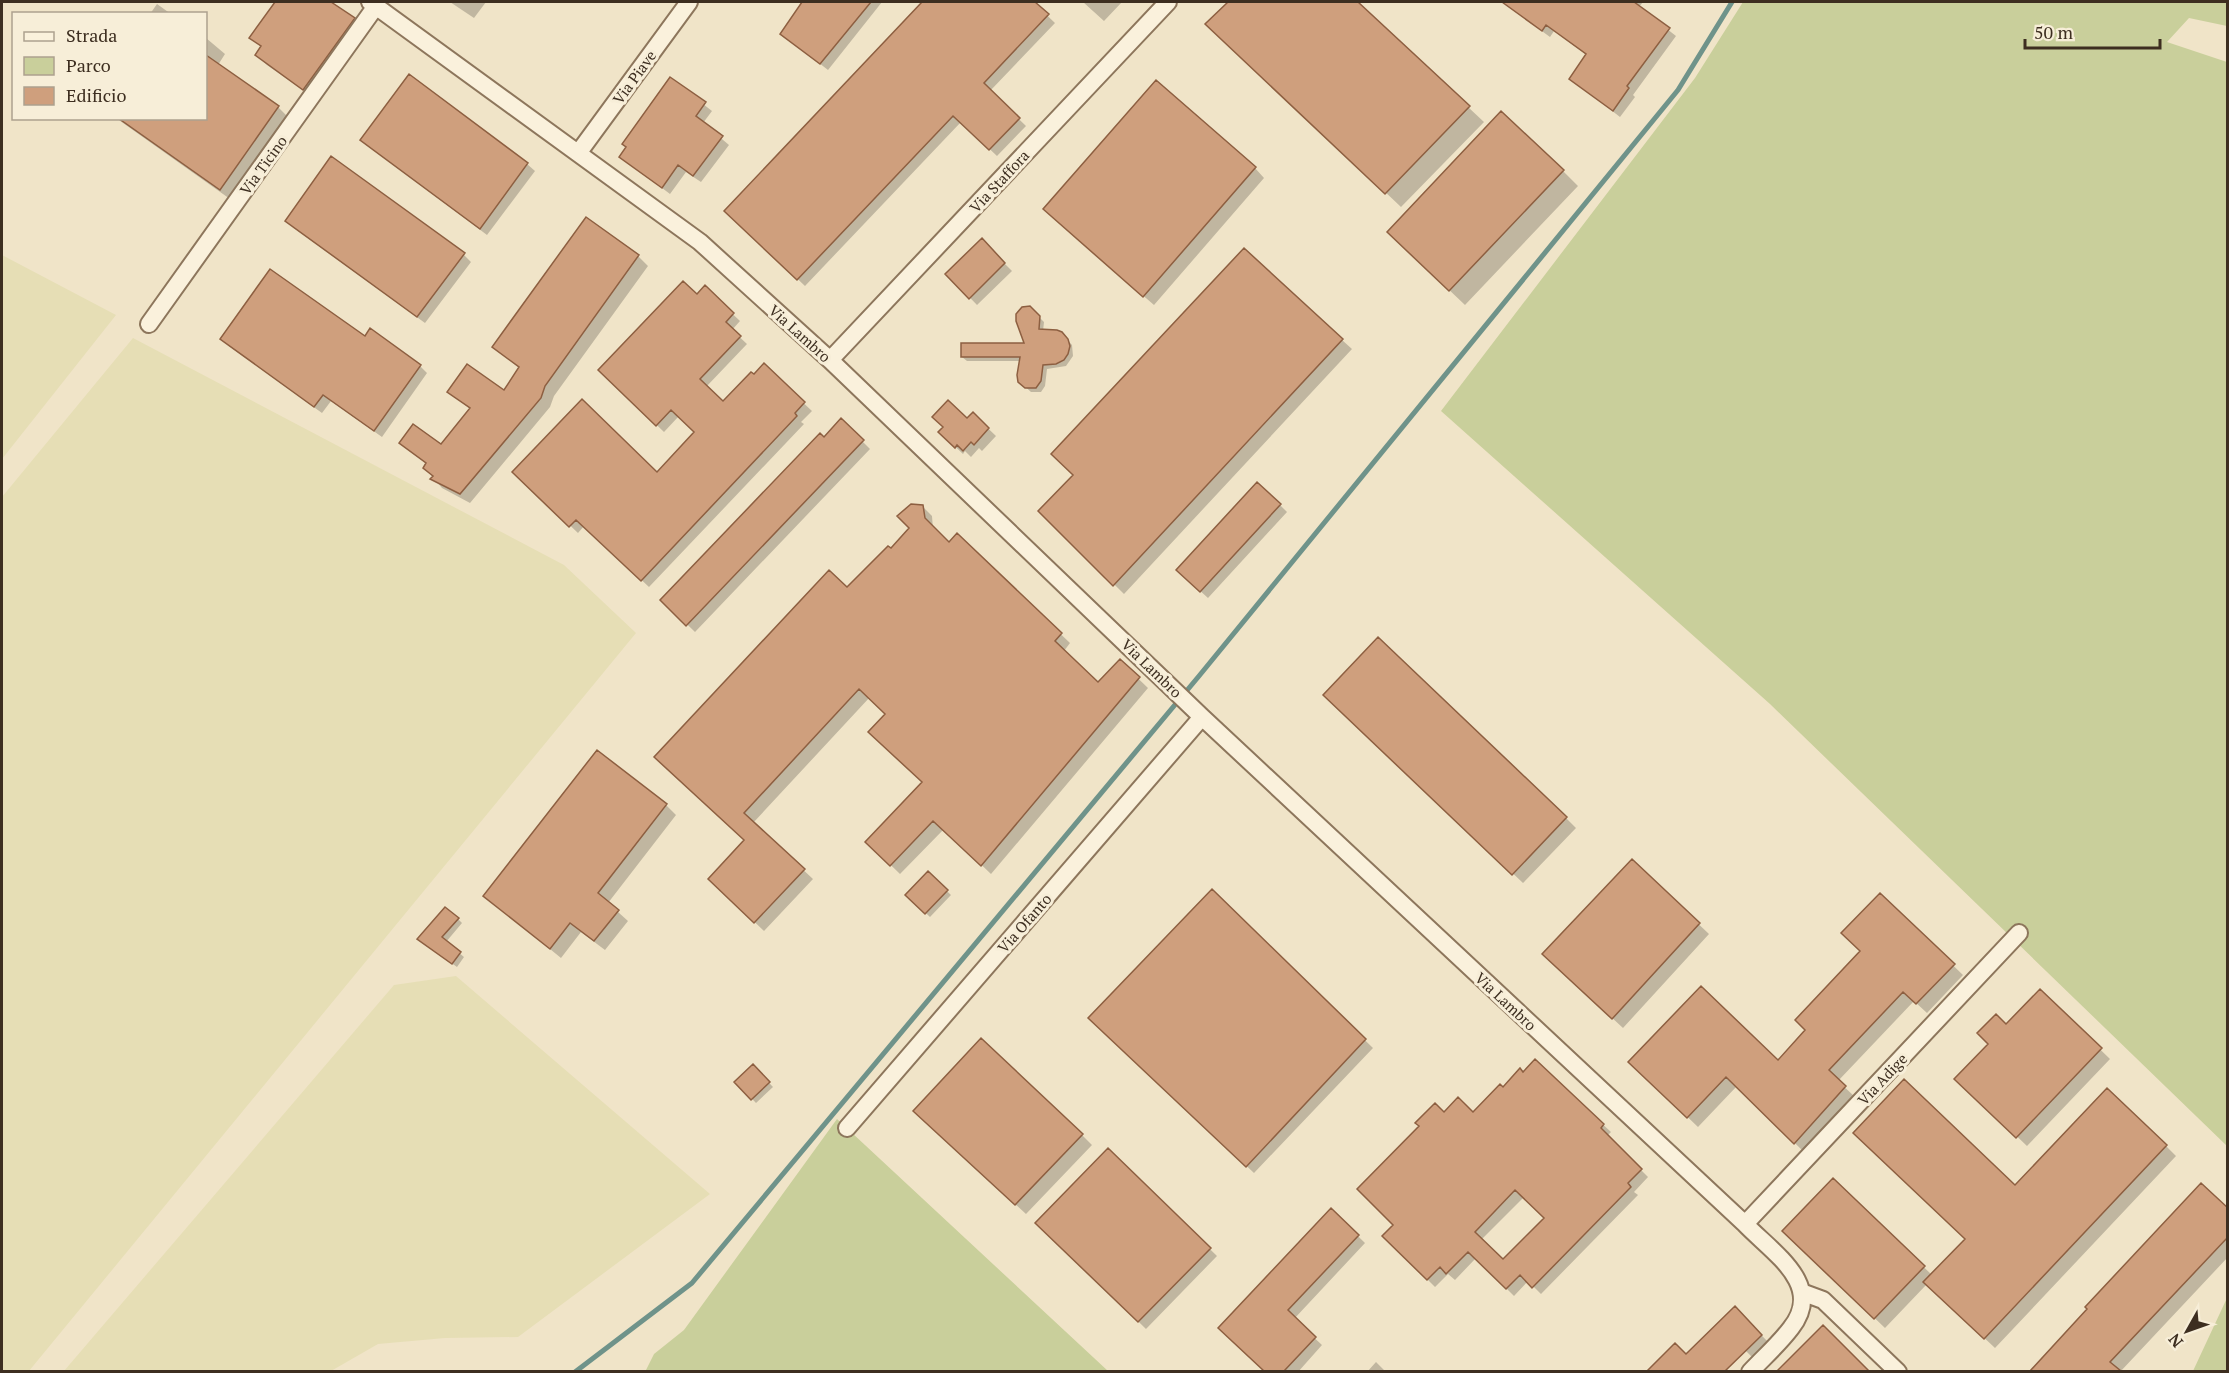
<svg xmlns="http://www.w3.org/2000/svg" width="2229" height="1373" font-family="'PT Serif',serif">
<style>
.farmland{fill:#e6deb5}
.green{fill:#c9cf9b}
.shadow{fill:#0003;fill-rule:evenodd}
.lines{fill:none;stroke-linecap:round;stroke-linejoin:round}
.stream{stroke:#6f938a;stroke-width:5}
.building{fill:#cf9f7d;stroke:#8d5f41;stroke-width:1.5;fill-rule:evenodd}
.street-casing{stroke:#8d765c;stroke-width:20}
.street{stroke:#faf1dc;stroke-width:16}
.labels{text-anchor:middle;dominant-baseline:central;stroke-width:6;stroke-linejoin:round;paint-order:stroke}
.street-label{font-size:15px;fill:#3d2e20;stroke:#f7eed8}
</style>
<rect width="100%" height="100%" fill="#f0e4c8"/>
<path class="farmland" d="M2,255L116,315L2,459Z
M133,338L564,565L636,633L29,1371H2V497Z
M456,976L710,1194L518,1337L445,1338L378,1344L331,1371H64L394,985Z"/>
<path class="green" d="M1743,2H2227V26L2189,18L2167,42L2227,62V1146L1770,704L1441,411L1695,78Z
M837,1119L1108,1371L645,1372L654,1354L684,1330Z
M2227,1298V1371H2193Z"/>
<path class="shadow" d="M277,2H329L354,19L363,29L314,98L267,65L257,55L262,48L251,38Z
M450,2H486L474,18Z
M804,2H882L828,70L782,34Z
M924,2H1033L1055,23L990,91L1026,126L997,156L961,122L805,286L726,211Z
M1083,2H1122L1104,21Z
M1230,2H1356L1484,122L1401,207L1208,24Z
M1502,2H1643L1639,7L1676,36L1633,95L1635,97L1620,117L1571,79L1588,56L1554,31L1550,37Z
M157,4L171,14H150Z
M206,38L225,54L218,65L278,107L288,117L230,199L116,118H206Z
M671,79L712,111L703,123L729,145L701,182L686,172L670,194L621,157Z
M370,147L527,164L535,171L487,235Z
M1255,168L1264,178L1154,305L1055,219Z
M1563,171L1578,186L1465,305L1404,247Z
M294,228L464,255L471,262L425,323Z
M981,240L1012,271L977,305L947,274Z
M638,256L648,266L554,396L550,407L470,503L442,488L425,468L427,464L401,443L442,446L470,409L449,392H504L520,369L494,347Z
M705,288L740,321L732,330L747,344L706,387L723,404L764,366L812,411L801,422L804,424L649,587L584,526L578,533L514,472L657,474L696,432L679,416L664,432L600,370L697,296Z
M1030,308L1044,322L1043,331L1061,333L1072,345L1073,356L1066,366L1047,369L1045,386L1041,392H1031L1020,382L1021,361H967L962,357L1026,344Z
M365,338L420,366L427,373L382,437L331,401L322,413L229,346L222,339Z
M1342,340L1352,349L1124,594L1040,511Z
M973,414L996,436L982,451L979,448L971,457L965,451L963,454L940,432L945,427L967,420Z
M841,420L870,449L695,632L662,600Z
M1280,505L1287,512L1208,598L1185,577Z
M922,506L932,516L933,529L949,545L957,535L1070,643L1064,651L1099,684L1120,661L1148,688L991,874L944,829L900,874L867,842L924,783L887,714L870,697L753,823L813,879L764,931L719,888L745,841L666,766L847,589L892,550L911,528Z
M1335,705L1566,818L1576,828L1523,883Z
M666,805L676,815L608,903L628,921L605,950L581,932L561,958L485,896Z
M1632,861L1709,934L1623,1028L1554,964Z
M928,873L951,895L930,917L907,895Z
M1212,892L1373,1048L1254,1173L1090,1018Z
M1880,895L1963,975L1927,1013L1914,1001L1838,1081L1855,1097L1805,1153L1737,1086L1698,1127L1630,1062H1778L1807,1031L1862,951Z
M458,919L462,923L446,942L464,957L457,967L423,943Z
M2040,991L2110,1059L2027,1146L1957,1079Z
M1535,1062L1611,1132L1607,1136L1648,1177L1634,1192L1638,1195L1541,1294L1528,1281L1514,1296L1476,1258L1455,1280L1448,1274L1435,1287L1384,1236L1395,1225L1444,1114H1473L1524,1074ZM1524,1197L1546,1218L1503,1261L1481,1240Z
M753,1066L773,1087L756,1103L736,1082Z
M925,1121L1082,1135L1092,1145L1026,1214Z
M2166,1146L2176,1156L1995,1348L1927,1284L1885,1328L1784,1231L1833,1180L1932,1275L2016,1187Z
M1108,1150L1217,1256L1146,1329L1038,1223Z
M1331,1210L1365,1243L1294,1319L1322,1345L1298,1372H1266L1220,1328Z
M2228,1210V1257L2120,1372H2032L2089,1309Z
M1735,1308L1769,1343L1753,1358L1740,1345L1720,1366L1725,1372H1649L1675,1345L1686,1356Z
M1823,1327L1867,1372H1779Z
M1376,1362L1386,1372H1367Z"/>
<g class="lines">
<path class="stream" d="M575,1372L692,1283L1199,676L1678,90L1732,2"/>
</g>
<path class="building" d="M275,2H331L355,18L303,90L255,55L261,46L249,38Z
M802,2H871L820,64L780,34Z
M922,2H1035L1049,14L984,83L1020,118L989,150L953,116L797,280L724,211Z
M1228,2H1358L1470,106L1385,194L1205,24Z
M1502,2H1634L1670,28L1627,86L1629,88L1613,111L1569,79L1586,54L1546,25L1542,31Z
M206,55L279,106L220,190L118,118H206Z
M409,74L528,163L480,229L360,140Z
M670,77L706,102L696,116L723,136L693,176L678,165L662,188L619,157L626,147L622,144Z
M1156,80L1256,167L1143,297L1043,209Z
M1501,111L1564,170L1449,291L1387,232Z
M331,156L465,253L417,317L285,221Z
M586,217L639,255L545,386L541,398L460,494L430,479L433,476L423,468L426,463L399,443L413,424L441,444L470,408L447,392L467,364L504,390L519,367L492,347Z
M982,238L1005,263L969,299L945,274Z
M1244,248L1343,339L1113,586L1038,511L1073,475L1051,454Z
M270,269L365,336L370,328L421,365L374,431L323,395L314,407L220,339Z
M683,281L697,294L705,285L734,313L726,322L741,336L700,379L723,401L751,372L754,374L764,363L805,402L795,413L797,416L641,581L576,520L569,527L512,472L582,399L657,472L694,432L671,410L656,426L598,370Z
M1030,306L1040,316L1039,329L1057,330L1062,332L1068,339L1070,346L1068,354L1064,360L1056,364L1043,365L1041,381L1036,388H1025L1018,382L1017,375L1020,357H961V343H1024L1016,321V314L1022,307Z
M948,400L967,418L973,412L989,428L974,445L971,442L963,451L957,445L955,448L938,432L943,427L932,417Z
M841,418L864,440L686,626L660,600L820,433L824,437Z
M1257,482L1281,504L1200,592L1176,570Z
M911,504L923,505L925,518L949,542L957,533L1062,633L1055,641L1098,682L1120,659L1140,677L981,866L933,821L890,866L865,842L922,782L868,732L885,714L859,689L744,813L805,869L754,923L708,879L744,840L654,757L829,570L847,587L888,546L891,548L909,528L897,516Z
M1378,637L1567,817L1512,875L1323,695Z
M597,750L667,804L598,893L619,910L594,941L570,923L550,949L483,896Z
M1632,859L1700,923L1612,1019L1542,954Z
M928,871L948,890L925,914L905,895Z
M1212,889L1366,1039L1246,1167L1088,1018Z
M1880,893L1955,964L1916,1004L1903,992L1829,1070L1846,1086L1794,1144L1726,1077L1687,1118L1628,1062L1701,986L1778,1060L1805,1030L1795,1020L1860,951L1841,933Z
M445,907L459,918L442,937L461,952L452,964L417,939Z
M2040,989L2102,1048L2016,1138L1954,1079L1988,1044L1977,1033L1996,1014L2006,1024Z
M981,1038L1083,1134L1015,1205L913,1111Z
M1535,1059L1604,1124L1601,1128L1642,1169L1628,1183L1631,1187L1532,1288L1520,1275L1506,1289L1468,1252L1446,1274L1440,1267L1427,1280L1382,1236L1393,1225L1357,1189L1419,1126L1415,1123L1435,1103L1444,1112L1458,1097L1473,1112L1500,1084L1503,1087L1520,1068L1523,1072ZM1515,1190L1544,1218L1503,1259L1475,1232Z
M753,1064L770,1082L751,1100L734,1082Z
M1904,1079L2015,1185L2107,1088L2167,1145L1984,1339L1923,1282L1965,1239L1853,1133Z
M1108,1148L1211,1248L1138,1322L1035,1223Z
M1833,1178L1925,1266L1874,1319L1782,1231Z
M2201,1183L2228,1208V1237L2110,1362L2121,1371H2030L2087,1309L2085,1307Z
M1331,1208L1359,1235L1288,1310L1316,1337L1284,1371H1264L1218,1328Z
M1735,1306L1762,1335L1725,1371H1647L1675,1343L1686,1354Z
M1823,1325L1869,1371H1777Z"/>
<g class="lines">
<g class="street-casing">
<path id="street" d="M370,2L700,242L830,360L1202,717L1745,1224C1773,1253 1825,1285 1791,1328C1779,1344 1764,1357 1750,1372
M579,152L689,2
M149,324L376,6
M830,360L1168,2
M847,1128L1202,717
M1745,1224L2019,933
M1804,1293L1823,1300L1898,1372"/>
</g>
<use href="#street" class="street"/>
</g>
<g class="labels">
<g class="street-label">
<text transform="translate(634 77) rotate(-54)">Via Piave</text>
<text transform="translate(263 165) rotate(-54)">Via Ticino</text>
<text transform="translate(999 181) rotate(-47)">Via Staffora</text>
<text transform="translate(800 333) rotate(42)">Via Lambro</text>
<text transform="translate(1152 668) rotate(44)">Via Lambro</text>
<text transform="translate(1024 923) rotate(-49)">Via Ofanto</text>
<text transform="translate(1506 1001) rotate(43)">Via Lambro</text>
<text transform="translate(1882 1079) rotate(-47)">Via Adige</text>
</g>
</g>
<rect width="2229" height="1373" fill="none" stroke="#3d2e20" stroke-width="6"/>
<rect x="12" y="12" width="195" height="108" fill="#f7eed8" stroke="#ada18e" stroke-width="1.5"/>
<rect x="24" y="32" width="30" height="9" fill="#faf1dc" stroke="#ada18e" stroke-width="1.5"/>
<text x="66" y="42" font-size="18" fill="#3d2e20">Strada</text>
<rect x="24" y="57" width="30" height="18" fill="#c9cf9b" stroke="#ada18e" stroke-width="1.5"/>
<text x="66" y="72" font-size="18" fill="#3d2e20">Parco</text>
<rect x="24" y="87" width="30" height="18" fill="#cf9f7d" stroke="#ada18e" stroke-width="1.5"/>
<text x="66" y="102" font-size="18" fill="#3d2e20">Edificio</text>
<g transform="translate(2187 1331) rotate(230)" stroke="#f7eed8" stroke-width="4.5" paint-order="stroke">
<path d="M0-4.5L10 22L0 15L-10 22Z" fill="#3d2e20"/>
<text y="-9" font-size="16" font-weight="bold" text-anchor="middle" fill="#3d2e20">N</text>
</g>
<path d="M2025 39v9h135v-9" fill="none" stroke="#3d2e20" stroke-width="3"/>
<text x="2034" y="39" font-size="18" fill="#3d2e20" stroke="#f7eed8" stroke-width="4.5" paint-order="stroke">50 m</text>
</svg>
